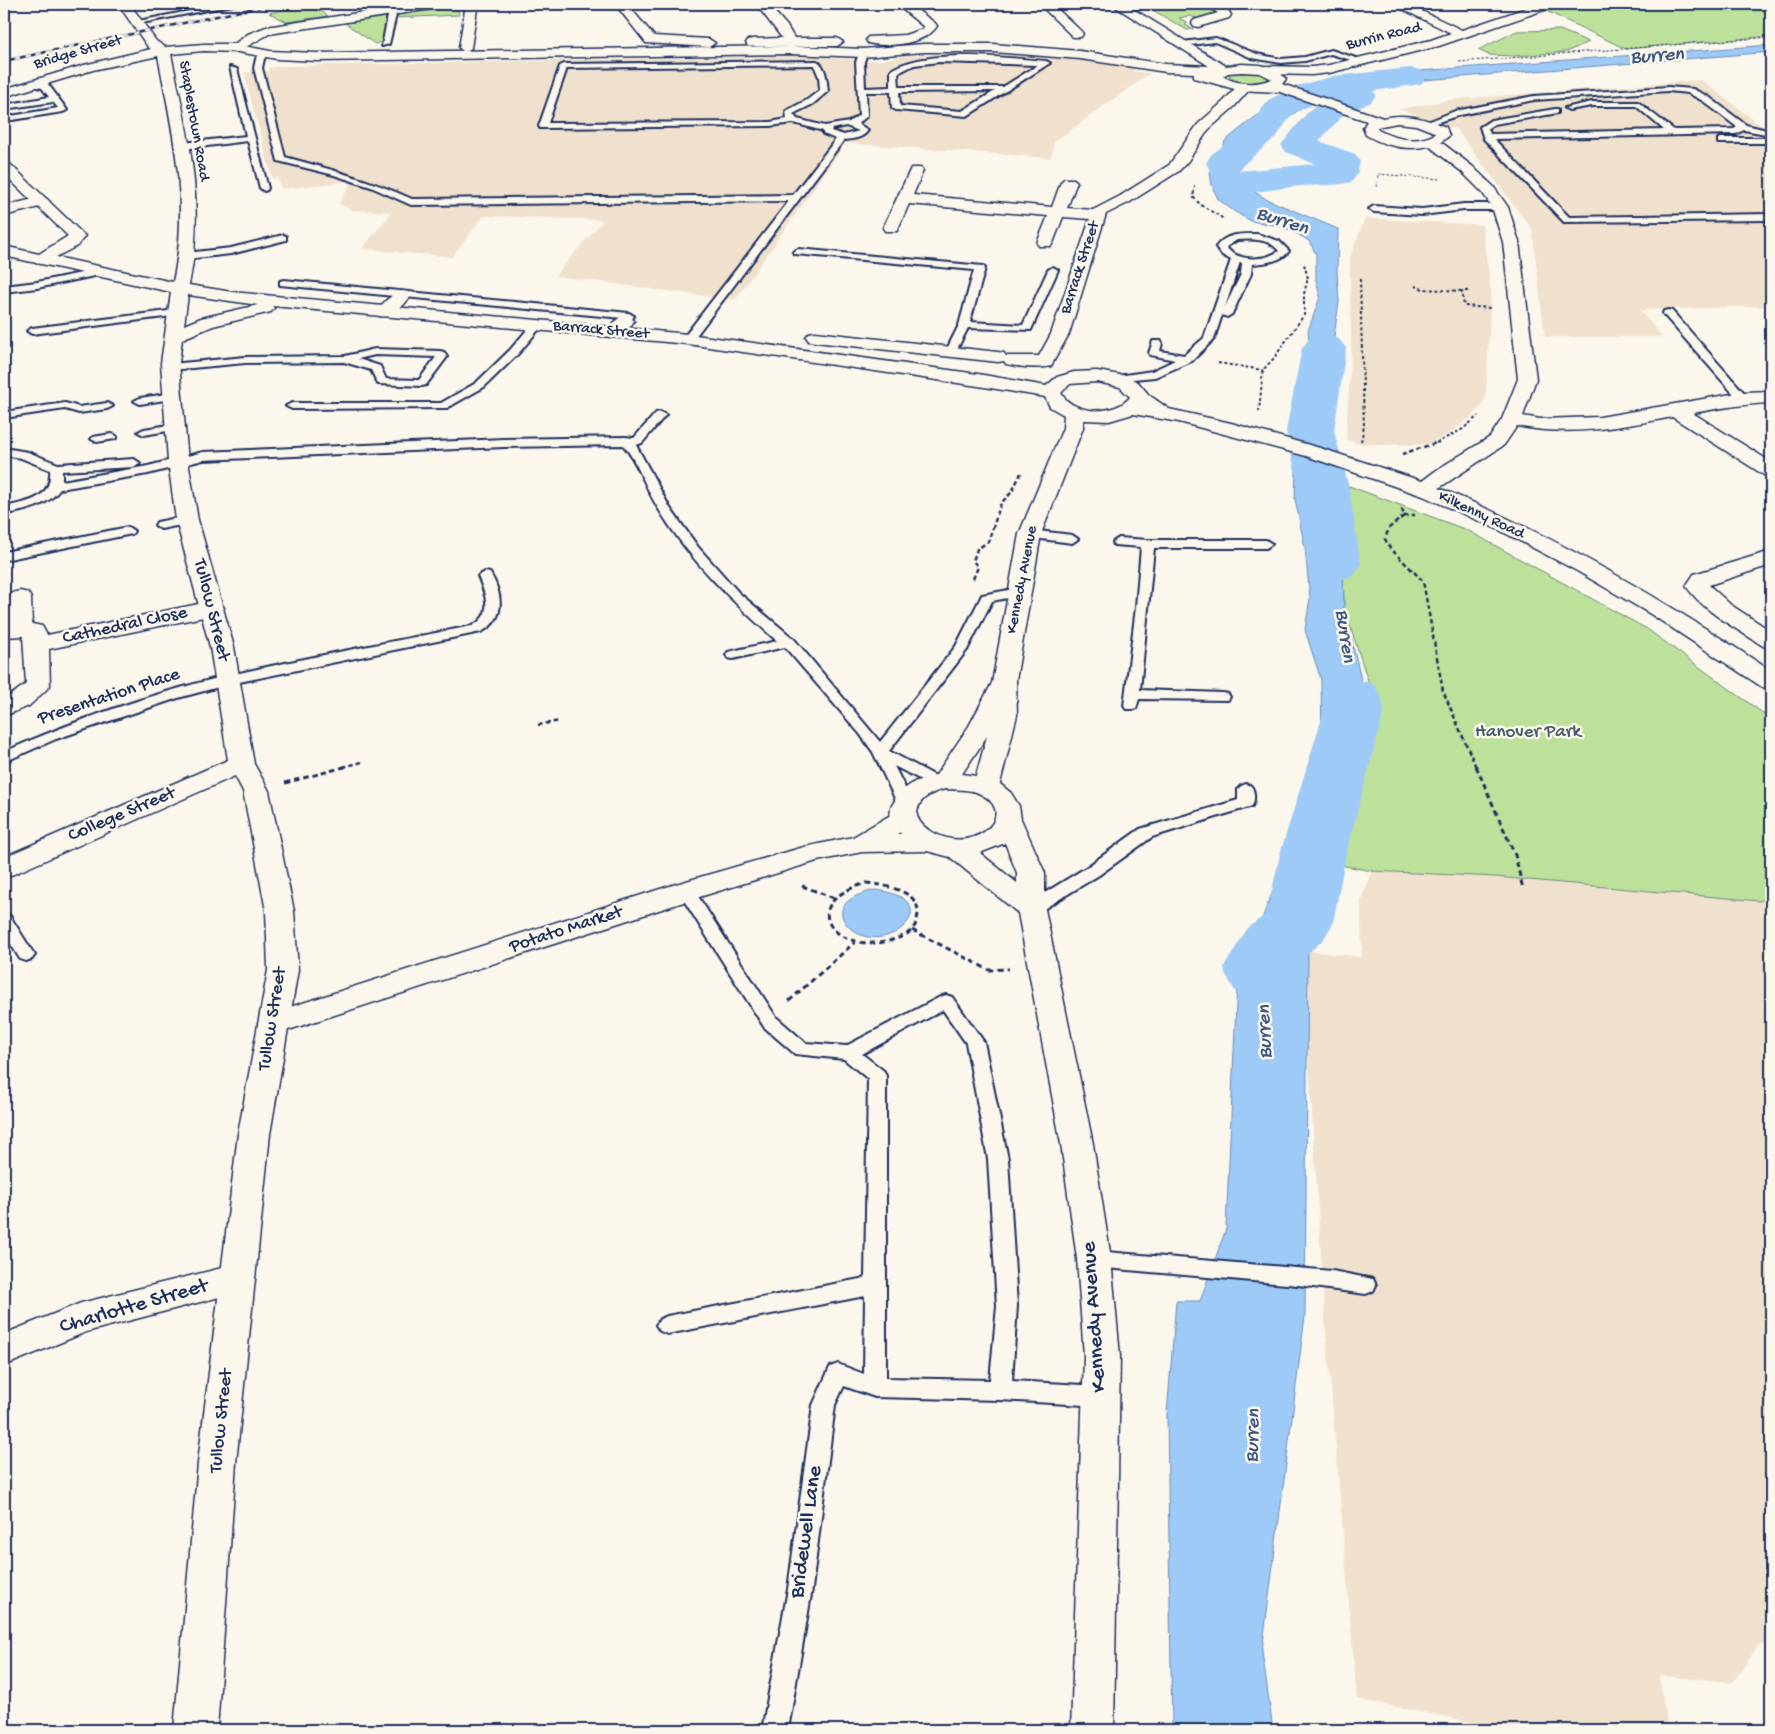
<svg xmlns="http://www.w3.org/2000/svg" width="1775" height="1734" viewBox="0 0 1775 1734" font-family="'Gochi Hand',sans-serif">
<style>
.built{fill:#f0e1ce}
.green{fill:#bde19b;stroke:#6c887c}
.water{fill:#9ecaf8;stroke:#6a8cba}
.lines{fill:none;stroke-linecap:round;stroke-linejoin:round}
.river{fill:#9ecaf8;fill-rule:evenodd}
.lane-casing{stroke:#1b2f5e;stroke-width:4}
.street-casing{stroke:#1b2f5e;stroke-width:3}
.secondary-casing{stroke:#1b2f5e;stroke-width:3}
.path-far3{stroke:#1b2f5e;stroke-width:1;stroke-dasharray:2.5 2;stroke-linecap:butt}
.path-far2{stroke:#1b2f5e;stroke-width:2;stroke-dasharray:3 2.5;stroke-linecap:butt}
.path-far1{stroke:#1b2f5e;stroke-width:2.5;stroke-dasharray:4.5 3;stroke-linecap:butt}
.path{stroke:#1b2f5e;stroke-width:3;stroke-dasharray:5.5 4;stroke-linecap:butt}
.lane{fill:#fbf7ec;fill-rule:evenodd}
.street{fill:#fbf7ec;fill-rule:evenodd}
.secondary{fill:#fbf7ec;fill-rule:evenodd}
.rail-casing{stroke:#1b2f5e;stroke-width:2.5}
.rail{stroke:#fbf7ec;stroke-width:2;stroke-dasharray:5.5;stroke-linecap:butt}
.labels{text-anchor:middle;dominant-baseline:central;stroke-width:5;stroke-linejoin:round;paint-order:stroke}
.far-street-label{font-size:16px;fill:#1b2f5e;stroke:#fbf7ec}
.street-label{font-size:19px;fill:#1b2f5e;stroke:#fbf7ec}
.park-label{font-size:19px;fill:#445c6d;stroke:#fbf7ec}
.water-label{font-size:20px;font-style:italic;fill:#3c5684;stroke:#fbf7ec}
.near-street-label{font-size:22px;fill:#1b2f5e;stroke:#fbf7ec}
</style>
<rect width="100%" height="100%" fill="#fbf7ec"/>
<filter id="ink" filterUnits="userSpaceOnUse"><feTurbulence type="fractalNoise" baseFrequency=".02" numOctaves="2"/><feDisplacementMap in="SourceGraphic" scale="10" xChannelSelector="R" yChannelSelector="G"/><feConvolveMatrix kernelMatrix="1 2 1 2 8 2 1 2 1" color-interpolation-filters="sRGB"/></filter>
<g filter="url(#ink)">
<g class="built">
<path d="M988 53 1084 58 1137 67 1132 71 1150 73 1054 142 1051 158 846 143 735 300 555 276 603 220 484 216 452 257 362 249 392 212 352 210 339 204 352 181 281 189 278 178H272L244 73 269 71 268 68 284 66 812 55 840 59 882 60 909 55Z"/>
<path d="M1701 80 1762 126 1771 128V306L1640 310 1662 337H1545L1532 229 1456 129 1399 109 1458 99Z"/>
<path d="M1365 218 1482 225 1491 291 1486 394 1483 405 1470 418 1445 436 1430 444 1381 445 1356 443 1346 439 1351 354 1350 257Z"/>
<path d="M1372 871 1496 877 1759 901 1771 897V1641L1759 1645 1733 1682 1659 1676 1668 1730H1511L1357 1699 1325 1318 1304 988 1308 951 1362 957 1361 901Z"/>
</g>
<g class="green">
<path d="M311 4 328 16 287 22 269 13Z"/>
<path d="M1142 4H1202L1215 11 1217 15 1201 19 1189 16 1179 18 1188 23 1185 25 1193 29 1187 30Z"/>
<path d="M1561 4H1771V36L1626 49 1542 9Z"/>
<path d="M440 7 458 9 459 15 394 18V14Z"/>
<path d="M386 16 382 42 375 44 345 23Z"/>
<path d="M1560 30 1589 42 1566 52 1514 56 1489 55 1478 50 1517 31Z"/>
<path d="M1239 70 1264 73 1271 79C1259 86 1241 84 1229 76V73Z"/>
<path d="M1341 483 1467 530 1647 629 1771 719V897L1759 901 1496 877 1372 871 1340 865 1380 717 1344 608Z"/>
</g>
<g class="water">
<path d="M1771 45V52L1399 82 1327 94 1312 88 1419 71Z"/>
<path d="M1280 102 1301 109 1280 122 1261 145 1236 167 1239 177 1247 187 1266 199 1338 229 1337 272 1339 302 1332 350 1328 416 1323 425 1329 438 1328 444 1294 433 1301 386 1310 351 1308 331 1320 297 1316 280V254L1309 241 1296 233 1280 226 1251 221 1235 212 1218 199 1212 186 1210 171 1220 156 1225 141 1255 117Z"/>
<path d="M1296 468 1333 478 1341 483 1344 608 1368 709 1354 790 1309 780 1322 740 1321 680 1305 630 1310 598 1305 548 1295 499Z"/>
<path d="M1274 888 1328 906 1308 951 1305 1316 1262 1651 1273 1730H1172L1167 1415 1176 1301H1200L1226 1229 1237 983Z"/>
<path d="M876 890C953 900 885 961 850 928 827 906 857 893 876 890Z"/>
</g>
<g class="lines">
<g class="river">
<path d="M1410 68 1421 70 1426 77 1421 84 1373 91 1376 95 1371 102 1343 115 1319 141 1355 154 1360 162 1357 174 1352 182C1335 186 1318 185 1301 186 1274 188 1245 197 1218 191L1213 183 1219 175 1212 174 1206 163 1211 155 1253 122 1268 100 1297 86 1334 76ZM1324 99 1306 114 1281 145 1286 152 1315 164 1239 171 1243 165 1277 136 1292 114Z"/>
<path d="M1324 335 1339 339 1346 348 1334 431 1349 488 1361 565 1353 576 1334 581 1315 576 1307 565 1299 488 1286 431 1302 348 1309 339Z"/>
<path d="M1352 678 1373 684 1381 696 1384 711 1346 854 1333 923 1323 940 1297 963 1294 967 1295 973 1285 991 1260 998 1235 991 1225 973 1224 967 1247 929 1267 913 1280 854 1324 711 1323 696 1331 684Z"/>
</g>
<g class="lane-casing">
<g id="lane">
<path d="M225 4H238L137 24 133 22Z"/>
<path d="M393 9 397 11 389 44 382 46 389 11Z"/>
<path d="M1216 38 1257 54 1281 59 1305 57 1331 50 1365 61 1361 63 1331 54 1305 61 1281 63 1252 58 1215 42 1182 46 1178 44 1182 42Z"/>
<path d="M860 51 867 53 864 62 865 88 891 87V70C927 48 1004 58 1046 61L1050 63 967 116 896 110 892 108 891 92H866L867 116 858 124 868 130C864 138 853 139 844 140L692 341 688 342 683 339 684 337 789 201 411 205 371 187 334 175 278 161 254 68 256 59 261 52H267L268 54 264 59 262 68 285 157C330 169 370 180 412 199L793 195 836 139 823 134V131L794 123 770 126 540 128 539 126 560 66 564 64 817 61C826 66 827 81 828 91L813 104 793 114 797 119 825 126 849 122 859 115 856 62ZM939 62 1038 65 1003 87H899L898 73 914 65ZM814 65 819 77 820 90 807 100 786 111 787 119 770 122 548 123 567 68ZM995 91 962 111 900 106 899 92ZM846 126 859 131 844 135 831 131 832 129Z"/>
<path d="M230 67 237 69 268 188 267 190 264 191 260 188 248 141 183 149 179 146 183 143 246 136Z"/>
<path d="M32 82 48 84 67 110 63 112 6 121 4 117V110L11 116 58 108 53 102 4 109V105L49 97 42 88 32 86Z"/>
<path d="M1668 87 1693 89 1709 97 1746 125 1771 131V135L1744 130 1736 134 1494 139 1569 217 1771 214V220L1564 222 1484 139 1480 127 1491 120 1555 109H1558V113L1494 124 1488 128 1490 134 1664 130 1636 106H1592L1569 110 1565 108 1592 102H1638L1674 130 1734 129 1737 127 1703 101 1688 93 1668 91 1534 100 1460 115 1429 125 1425 123 1455 111 1534 96Z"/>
<path d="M1721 138H1771V143H1718V139Z"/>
<path d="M1464 204H1500L1505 207 1500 210H1464L1422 215 1374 212 1369 209 1374 206 1422 209Z"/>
<path d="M1257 234 1279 241 1289 251C1281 262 1264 263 1252 264L1251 274 1232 314 1227 317 1222 315 1214 339 1192 361 1155 377 1111 381 1109 379 1111 377 1152 371 1175 360 1150 355 1149 353 1153 341H1161L1162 343 1160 351 1184 355 1204 338 1231 260 1222 255 1216 247C1226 233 1241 234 1257 234ZM1237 240C1252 239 1269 238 1279 251 1265 261 1237 262 1226 247ZM1240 262 1242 263 1241 274 1225 307Z"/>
<path d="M283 235 286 236V240L231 254 186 259 181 256 186 253 231 248Z"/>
<path d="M798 249 983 266 985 268 970 322 1023 325 1048 270 1053 267 1058 270 1031 330 968 328 956 351 951 354 946 351 959 325 974 270 795 254 793 252Z"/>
<path d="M101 269 106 272 104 274 37 288 4 292V286L37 282Z"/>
<path d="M284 280 629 313 634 316 629 323 625 324 620 321 622 318 280 285V281Z"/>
<path d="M176 310 181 313 180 315 32 334 27 331 32 328Z"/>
<path d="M1668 310 1672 311 1747 396 1749 398 1747 400H1739L1664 315 1663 313 1664 311Z"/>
<path d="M536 323 540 324 541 326 540 328 518 354 484 387 447 408 292 409 286 406 292 403H441L476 383 510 350 532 324Z"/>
<path d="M375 349 440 351 444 352 447 357 426 385 422 386 378 384 371 370 344 362 245 363 171 370 166 367 171 364 245 357 345 356ZM375 355 436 357 419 380 386 379 380 366 358 359Z"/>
<path d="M173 393 177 394 179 396 177 398 140 404 134 401 140 398Z"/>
<path d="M65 403 79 407 107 403 113 406 107 409 79 413 65 409 4 418V412Z"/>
<path d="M660 412 666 415 664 417 642 443 636 445 670 508 698 547 739 593 794 639 880 742 956 646 982 595 1019 588 1024 589 1026 592 1024 595 992 601 967 650 889 751 943 780 946 783 943 786H933L894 766 913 804 911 807H899L873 752 860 734 785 647 733 659 728 658 726 655 728 652 777 641C731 600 690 561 658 508 646 489 637 460 623 445L504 447 203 460 148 474 60 489C47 507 25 510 4 515V507C27 502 52 500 50 470L21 458 4 455V448L28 452 58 464 134 459 140 463 134 467 62 471V481L148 466 203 452 504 439 625 437 634 438 656 413Z"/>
<path d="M175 424 181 427 179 429 144 435 138 432 144 429Z"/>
<path d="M111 434 115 435 117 437 115 439 97 442 91 439 93 437Z"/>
<path d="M187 516 193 520 191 523 161 529 155 525 157 522Z"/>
<path d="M128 527 134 531 132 534 4 560V552Z"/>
<path d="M1030 530 1072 535 1078 539 1072 543 1026 537 1024 534Z"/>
<path d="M1119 538 1148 540H1266L1272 544 1266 548H1154L1140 690 1223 693 1228 694 1230 697 1228 700 1139 699 1136 709H1126L1124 706 1136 607 1141 547 1114 545 1113 542Z"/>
<path d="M485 572 490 573C503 594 506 620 481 632L230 684 178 698 56 739 4 762V752C75 720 151 694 226 676 308 657 390 642 472 626 494 615 486 595 478 576Z"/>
<path d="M1246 784 1251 786C1255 791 1255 801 1252 806L1152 837 1099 875 1037 913 1031 915 1025 913 1023 909 1025 905 1087 867 1140 829 1238 800V789L1241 786Z"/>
<path d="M686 885 692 887 776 1017 806 1043 846 1046 940 997 946 995 952 997 984 1042 1008 1159 1017 1306 1012 1381 1101 1386 1109 1389 1112 1396 1109 1403 1101 1406 1000 1400 875 1397 844 1386 835 1405 812 1589 788 1730H762L788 1589 813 1405 830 1367 838 1364 864 1374 865 1296 667 1334 660 1331 656 1325 660 1319 667 1316 865 1278 868 1079 844 1059 795 1054 764 1027 678 891 680 887ZM943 1010 966 1043 988 1159 997 1306 990 1380 886 1378V1076L884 1071 862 1054Z"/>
<path d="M4 914 10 916 32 951 35 955 32 959 26 961 20 959 4 933Z"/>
<path d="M1094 1251 1332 1271 1373 1279 1376 1285 1373 1291 1366 1294 1298 1285 1094 1267 1087 1265 1084 1259 1087 1253Z"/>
</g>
</g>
<g class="street-casing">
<g id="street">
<path d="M417 4H444L438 8 269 34 239 51H231L229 48 248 34 266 27Z"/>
<path d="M459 4H472L477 9 471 48 465 52 459 48 465 10Z"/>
<path d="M615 4H627L654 36 709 39 715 43 709 47 646 43Z"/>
<path d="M756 4H768L787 26 794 38H837L843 42 837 46H748L746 43 748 40 752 39 782 38Z"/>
<path d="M896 4H909L935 23 937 26C926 44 887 48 868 43L866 40 868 37 905 35 923 29 924 27Z"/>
<path d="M1039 4H1052L1081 31 1083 34 1081 37H1073Z"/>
<path d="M1203 4C1214 3 1226 4 1231 15L1229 18 1198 27 1194 26 1192 23 1194 20 1218 13Z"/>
<path d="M1392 4H1407L1462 30 1538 4H1555L1553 7 1439 46 1329 73 1312 75 1264 74 1257 70 1264 66 1312 67 1329 65 1431 40 1451 33Z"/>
<path d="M1244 83 1249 84 1251 87 1249 90 1234 107 1208 130 1188 161 1179 171 1130 202 1106 214 1069 334 1051 366C1038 369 1019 367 1006 364L1004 361 998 362 815 342 809 341 806 337 809 333 815 332 998 352 1004 353 1006 356H1039L1051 334 1090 219 1063 217 1053 243 1051 246H1039L1037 243 1048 216 909 204 897 231H885L883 228 911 168H921L923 171 913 195 1052 207 1061 182 1064 179H1074L1077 182 1067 208 1093 210 1120 196 1169 165 1198 124 1224 101 1239 84Z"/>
<path d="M42 197 47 199 50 202 47 205 4 216V206Z"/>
<path d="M402 291 408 292 411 296C403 306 392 319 379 316L376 312C382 304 392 293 402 291Z"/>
<path d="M625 316 631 317 634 321C627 331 622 339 610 336L607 332C612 325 616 318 625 316Z"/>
<path d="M1676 405 1683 407 1771 462V477L1764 475 1669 415 1666 411 1669 407Z"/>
<path d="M1771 551V565L1709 585 1731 605 1771 631V648L1763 646C1736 628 1705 613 1686 586L1694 574Z"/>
<path d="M20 591 28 593 31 598 32 624 42 626 47 635 213 601 221 603 224 608 221 613 213 615 49 649 50 686 29 706 4 716V700L26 684 23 636 4 637V623L9 622V598L12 593Z"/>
<path d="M903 811 912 813 916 819 912 825 897 834 927 833 937 836 941 842 937 848 927 851 862 852 817 861 696 898 273 1035 262 1032 258 1024 262 1016 676 884 804 847 853 837 894 813Z"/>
<path d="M238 1264 250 1269 255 1279 250 1289 86 1332 4 1366V1334L81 1303Z"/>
</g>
</g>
<g class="secondary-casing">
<path id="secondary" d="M118 4H130L156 41 165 47 204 44H234L270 51 317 53 791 46 863 49 923 44H993L1080 51 1166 64 1209 66 1111 4H1125L1226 66 1242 64 1260 65 1279 72 1286 79 1282 84 1383 118C1406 113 1424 118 1446 127L1449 136 1441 142 1472 166 1493 186 1508 207 1519 242 1536 379 1523 416 1540 419 1600 417 1743 392 1771 391V403C1687 406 1602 444 1517 426L1504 445 1439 488C1556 536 1666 601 1771 671V689L1762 687 1652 615 1577 571 1499 530 1423 496 1306 456 1179 422 1133 414 1109 421 1083 420V428L1041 534 1016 680 1017 715 1000 784 1011 793 1019 806 1021 819 1045 873V909L1093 1144 1111 1259 1120 1356 1114 1730H1071L1084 1356 1077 1259 1061 1144 1018 913 950 857 923 850 904 838 894 824 890 816 891 807 900 792 914 782 936 775 969 726 992 683 1019 534 1063 428 1064 415 1050 407 1045 397 978 386 688 344 272 306 274 308 271 312 213 326 182 339 179 363 188 461 198 520 234 647 254 764 269 791 294 911 298 970 270 1134 236 1463 217 1730H174L198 1463 238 1134 268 970 266 911 243 791 235 776 14 874 4 877V857L228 760 210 647 176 520 168 461 161 363 171 292 4 256V246L39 254 68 236 4 174V162L9 163 85 236 77 246 56 257 173 282C190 203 173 134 158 56L93 70 4 97V89L84 65 151 49 148 47ZM204 51 238 52 277 59 317 61 791 54 863 57 923 52H993L1080 59 1166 72 1194 73V78L1238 90 1280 92 1367 121 1363 128 1366 135C1385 146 1407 151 1429 146L1462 172 1482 192 1492 207 1503 242 1518 379 1502 419 1490 437 1438 469 1422 481 1320 448 1231 423 1169 409 1149 395 1138 382 1126 376 1097 371 1074 372 1057 377 1046 386 978 374 688 334 232 292 189 285C206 203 188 134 171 54ZM1242 72 1260 73 1272 79C1258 85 1236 85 1223 76L1228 73ZM1397 123 1416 125 1434 132 1435 134C1417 144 1395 139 1378 130L1377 127ZM188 295 258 305 201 318 184 325ZM1097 382 1120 387 1130 397C1115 416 1073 415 1061 393L1070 384ZM987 736 976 776 962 774ZM945 789C955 790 966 789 976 792 1022 810 978 855 936 834 927 830 920 824 917 816 917 799 930 793 945 789ZM1005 843 1017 873V883L980 853Z"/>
</g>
<g class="path-far3">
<path d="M1459 62 1771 37"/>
<path d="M1377 187 1378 174 1439 179"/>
<path d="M1194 193 1195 184"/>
</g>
<g class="path-far2">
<path d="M1194 192 1193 197 1201 205 1224 219"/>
<path d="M1360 279 1364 426 1361 442"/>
<path d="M1415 286 1423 289 1462 291"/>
<path d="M1468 291H1462L1464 306 1490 308"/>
<path d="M1218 363 1263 370"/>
<path d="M1259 412 1263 370 1274 358 1304 315V294L1308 278 1304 264"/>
<path d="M1436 443 1463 429 1478 416"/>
</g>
<g class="path-far1">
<path d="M1402 454 1439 442"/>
<path d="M1402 509 1404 516 1389 528 1385 539 1389 547 1423 581 1443 691 1476 767"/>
<path d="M1404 516 1415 515"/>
<path d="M973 579 978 567 973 561 977 549 988 542 1001 503 1012 492 1021 473"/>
<path d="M538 725 560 721"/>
<path d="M343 767 362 762"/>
</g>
<g class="path">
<path d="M1476 766 1515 855 1523 889"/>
<path d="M285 783 348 766"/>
<path d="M866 883C885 885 925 891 917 919 916 927 910 933 903 936 844 963 787 906 866 883Z"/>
<path d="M802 886 834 898"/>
<path d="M912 930 989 970 1009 969"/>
<path d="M789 1001 855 942"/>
</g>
<use href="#lane" class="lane"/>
<use href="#street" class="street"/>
<use href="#secondary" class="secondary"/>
<g class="rail-casing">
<path id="rail" d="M4 61 274 4"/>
</g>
<use href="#rail" class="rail"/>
</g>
</g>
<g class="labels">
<g class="far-street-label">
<text transform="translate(1384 37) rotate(-14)">Burrin Road</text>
<text transform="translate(78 53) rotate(-16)">Bridge Street</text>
<text transform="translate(193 121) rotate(80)">Staplestown Road</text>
<text transform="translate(1081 268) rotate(-72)">Barrack Street</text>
<text transform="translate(601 331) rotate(5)">Barrack Street</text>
<text transform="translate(1481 516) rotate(25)">Kilkenny Road</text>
<text transform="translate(1023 580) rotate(-79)">Kennedy Avenue</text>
</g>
<g class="street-label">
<text transform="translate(211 610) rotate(76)">Tullow Street</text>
<text transform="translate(125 626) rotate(-12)">Cathedral Close</text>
<text transform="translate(109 697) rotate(-18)">Presentation Place</text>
<text transform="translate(122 815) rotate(-23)">College Street</text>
<text transform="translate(566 930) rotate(-18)">Potato Market</text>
<text transform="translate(273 1019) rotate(-81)">Tullow Street</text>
<text transform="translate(222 1421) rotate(-84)">Tullow Street</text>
</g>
<g class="park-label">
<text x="1528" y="732">Hanover Park</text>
</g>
<g class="water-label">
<text transform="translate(1657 57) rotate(-4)">Burren</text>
<text transform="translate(1282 222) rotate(18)">Burren</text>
<text transform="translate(1344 636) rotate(82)">Burren</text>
<text transform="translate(1266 1032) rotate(-92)">Burren</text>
<text transform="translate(1254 1436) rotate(-88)">Burren</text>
</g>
<g class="near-street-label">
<text transform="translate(134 1307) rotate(-16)">Charlotte Street</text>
<text transform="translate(1095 1317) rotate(-94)">Kennedy Avenue</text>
<text transform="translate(807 1532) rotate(-82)">Bridewell Lane</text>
</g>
</g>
<rect width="1775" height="1734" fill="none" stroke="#fbf7ec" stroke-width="20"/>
<rect x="10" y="10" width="1755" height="1714" fill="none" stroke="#1b2f5e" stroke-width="2" filter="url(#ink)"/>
</svg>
